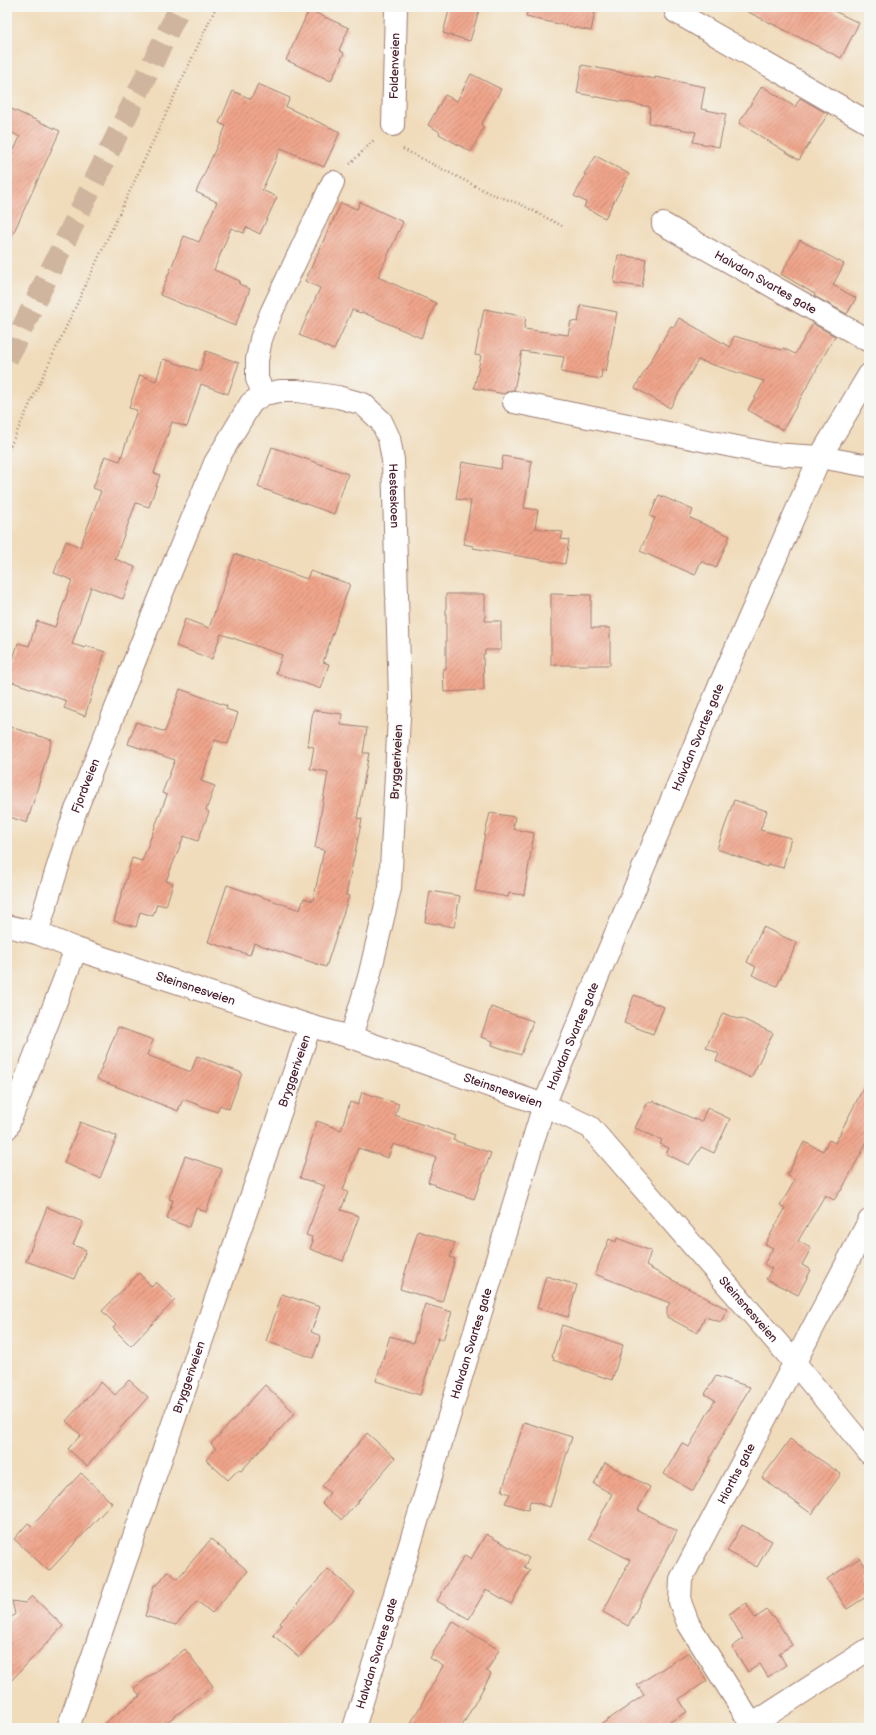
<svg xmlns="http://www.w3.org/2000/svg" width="876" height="1735" viewBox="0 0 876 1735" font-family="'Balsamiq Sans',sans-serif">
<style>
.building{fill:url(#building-hatch)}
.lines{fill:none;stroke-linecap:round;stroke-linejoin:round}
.highway-tunnel{stroke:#cfb59d;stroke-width:22;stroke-dasharray:22 11;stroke-linecap:butt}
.minor-casing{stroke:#9d7d72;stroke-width:24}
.major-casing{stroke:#9d7d72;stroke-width:24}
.path{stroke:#9d7d72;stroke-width:2.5;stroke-dasharray:1 3;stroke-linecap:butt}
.minor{stroke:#fff;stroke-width:22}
.major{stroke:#fff;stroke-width:22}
.labels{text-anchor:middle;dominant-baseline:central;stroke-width:3;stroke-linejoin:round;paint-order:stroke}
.street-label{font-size:12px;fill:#4a1f2b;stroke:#f6f6f2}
</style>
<defs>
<pattern id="building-hatch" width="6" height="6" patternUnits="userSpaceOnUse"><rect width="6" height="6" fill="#efa58b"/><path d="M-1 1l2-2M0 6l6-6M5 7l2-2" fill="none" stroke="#c48672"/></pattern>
</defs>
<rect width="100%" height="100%" fill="#f6f6f2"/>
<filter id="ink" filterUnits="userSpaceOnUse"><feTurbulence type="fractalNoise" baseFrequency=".025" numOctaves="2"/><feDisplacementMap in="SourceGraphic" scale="8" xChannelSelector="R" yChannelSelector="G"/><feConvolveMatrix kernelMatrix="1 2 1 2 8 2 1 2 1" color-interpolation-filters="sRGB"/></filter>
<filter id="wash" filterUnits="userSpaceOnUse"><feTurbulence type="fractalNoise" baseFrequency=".012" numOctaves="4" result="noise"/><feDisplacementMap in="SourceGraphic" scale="16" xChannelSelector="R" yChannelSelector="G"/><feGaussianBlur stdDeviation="0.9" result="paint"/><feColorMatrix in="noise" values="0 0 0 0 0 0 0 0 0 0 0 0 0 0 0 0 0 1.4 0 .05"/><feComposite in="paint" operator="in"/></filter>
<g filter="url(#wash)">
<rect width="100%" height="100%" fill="#f0dbba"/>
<g id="blocks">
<g class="building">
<path d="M450 7H480L470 41 443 33Z"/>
<path d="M528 7H596L591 31 526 17Z"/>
<path d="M738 7H826L859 23 841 58Z"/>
<path d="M309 10 349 28 339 50 344 53 331 81 286 60Z"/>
<path d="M582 65 655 79V77L705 87 701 109 726 114 719 147 693 142 696 132 649 123 650 107 577 93Z"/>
<path d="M471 74 501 89 481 125 484 127 471 152 439 134 440 132 428 125 445 95 457 101Z"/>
<path d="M258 84 290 98 286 107 340 132 324 167 281 148 262 190 277 197 260 234 246 227 244 233 231 228 214 270 240 281 239 284 250 289 235 326 160 295 184 236 199 242 217 202 196 192 226 126 219 123 233 91 251 99Z"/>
<path d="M762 86 795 107 800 98 828 114 799 160 739 123Z"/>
<path d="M7 107 60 131 7 247V165L20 137 7 130Z"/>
<path d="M596 156 629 174 605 218 584 207 586 202 574 196 586 175 584 174Z"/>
<path d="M360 202 403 222 378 277 436 303 421 338 362 312 361 313 352 310 334 350 299 335 320 288 305 281 341 203 357 209Z"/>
<path d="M800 240 844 264 833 285 856 298 847 314 814 296 815 294 781 274Z"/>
<path d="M618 255 646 259 642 287 614 283Z"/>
<path d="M581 305 617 312 606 372 602 369 601 379 561 372 564 357 522 351 514 390H510L504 394 474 388 481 356 475 355 484 309 526 317 524 329 568 335 571 321 578 322Z"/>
<path d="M679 318 730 347 734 336 782 350 783 348 795 354 813 324 835 336 783 430 748 410 764 381 698 360 670 408 635 388 671 326 674 327Z"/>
<path d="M206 351 239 363 228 394 201 384 187 427 172 422 154 473 160 475 149 507 136 503 115 559 135 567 123 599 91 587 72 644 85 648 86 646 105 652 85 716 64 708 67 701 7 680 18 643 29 646 37 621 55 627 72 580 54 573 66 541 80 547 101 491 93 488 105 456 120 461 137 410 129 408 140 375 156 381 163 359 200 371Z"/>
<path d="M272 447 348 474 334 514 258 487Z"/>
<path d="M503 456 532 461 524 508 538 510 535 528 563 532 561 539 569 540 565 564 473 548V546L464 544 471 501 456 499 462 462 501 469Z"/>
<path d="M659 495 693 510 690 518 730 536 716 568 701 561 695 575 640 551 655 518 650 516Z"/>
<path d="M235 554 307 579 310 571 350 584 323 662 329 664 321 689 276 673 282 655 221 634 212 659 176 646 185 619 209 628Z"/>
<path d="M446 594H485V621H501V650H485V654H483L484 690 444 692 443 669H446Z"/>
<path d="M551 594 591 595V628H610V665H551Z"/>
<path d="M180 689 227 706 226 709 238 713 228 744 215 740 201 781 215 786 206 810 209 812 198 841 184 836 166 881 173 883 166 906 157 904 153 916 140 912 136 927 114 921 132 858 142 861 167 795 162 793 175 760 128 744 136 722 165 732Z"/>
<path d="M313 710 342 714 341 725 367 728 363 753H369L357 818 362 819 346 895 349 896 326 967 254 943 250 955 208 942 227 885 300 910 304 898 313 901 324 850 315 848 328 772 310 769 314 747 308 746Z"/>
<path d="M7 726 52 740 27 823 7 816Z"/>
<path d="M734 800 767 811 760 830 791 838 783 868 768 864 767 867 717 849Z"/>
<path d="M490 813 515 817 513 829 534 833 524 895 509 893 508 897 475 891 485 833Z"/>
<path d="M430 891 460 896 454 927 425 922Z"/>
<path d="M763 927 797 943 777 986 752 975 756 967 747 962Z"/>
<path d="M634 995 664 1007 653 1034 624 1023Z"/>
<path d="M491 1007 533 1021 521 1055 492 1045 493 1041 481 1037Z"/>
<path d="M723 1013 737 1019 740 1018 773 1033 751 1078 716 1061 719 1054 706 1047Z"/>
<path d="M118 1027 153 1040 147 1055 191 1072 197 1056 242 1073 229 1109 220 1105 217 1112 183 1099 178 1111 97 1079Z"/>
<path d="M869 1077V1138L841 1191H840L834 1200 825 1195 798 1241 811 1248 802 1265 811 1270 798 1295 766 1279 772 1269 764 1264 773 1248 765 1244 785 1209 780 1206 795 1180 787 1175 804 1142 823 1151 829 1140 835 1143Z"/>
<path d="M362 1092 399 1104 395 1115 455 1136 453 1140 491 1153 474 1199 435 1186 436 1185 428 1182 436 1157 393 1144 388 1158 358 1148 343 1190 348 1192 341 1210 359 1216 343 1261 310 1249 313 1241H311L312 1237 306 1235 325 1186 300 1178 317 1121 341 1130 350 1102 358 1105Z"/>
<path d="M653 1101 701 1122 707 1108 730 1119 714 1153 701 1147 689 1165 666 1154 669 1148 660 1144 662 1140 635 1128 648 1102 652 1103Z"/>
<path d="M80 1122 117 1136 100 1178 64 1163Z"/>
<path d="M185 1156 222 1169 206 1212 196 1208 189 1227 167 1219 173 1200 169 1199Z"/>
<path d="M47 1207 83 1222 73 1245 86 1250 74 1279 26 1261Z"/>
<path d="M418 1231 455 1243 450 1257 455 1259 442 1302 400 1289Z"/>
<path d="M617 1238 651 1251 646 1266 727 1309 721 1322 705 1317 697 1333 667 1317V1308L670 1303 595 1274 609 1239 616 1242Z"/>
<path d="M139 1273 152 1287 156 1282 175 1300 131 1346 113 1328 116 1325 102 1311Z"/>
<path d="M546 1276 577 1285 568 1317 537 1308Z"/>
<path d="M282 1294 320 1307 311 1332 321 1336 313 1358 266 1341Z"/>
<path d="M425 1304 452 1312 443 1340 438 1338 420 1395 376 1381 390 1336 413 1343Z"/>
<path d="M562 1325 623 1345 612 1380 553 1360 554 1357 552 1356Z"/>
<path d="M716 1376 750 1387 710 1458 711 1459 693 1491 664 1474 682 1443 689 1447 715 1400 705 1394Z"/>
<path d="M129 1380 148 1397 87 1466 68 1449 81 1435 66 1421 101 1382 115 1395Z"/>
<path d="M265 1385 295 1413 241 1471 238 1470 228 1480 206 1460 216 1449 211 1444Z"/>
<path d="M524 1422 572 1437 550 1507 530 1501 528 1510 505 1503 510 1494 502 1491Z"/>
<path d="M367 1433 395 1458 342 1520 322 1503 330 1493 322 1486Z"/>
<path d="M790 1439 841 1474 812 1514 762 1478Z"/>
<path d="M605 1463 650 1487 638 1510 677 1531 628 1626 603 1612 630 1560 589 1538 612 1494 594 1484Z"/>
<path d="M81 1473 112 1503 49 1571 14 1539 28 1523 32 1526Z"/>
<path d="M742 1525 772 1541 757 1567 727 1551Z"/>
<path d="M486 1534 529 1558 524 1567 530 1570 511 1604 486 1589 469 1619 437 1601 465 1555 471 1559Z"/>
<path d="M211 1539 248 1571 212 1613 197 1601 176 1625 145 1616 154 1585H157L168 1571 177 1579Z"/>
<path d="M860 1558 869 1572V1595L847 1609 827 1579Z"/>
<path d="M328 1569 355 1592 299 1657 273 1635 282 1625 280 1623Z"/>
<path d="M32 1596 63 1626 7 1685V1622L15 1614 12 1601 25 1603Z"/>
<path d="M746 1603 755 1618 767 1610 772 1617 774 1616 792 1645 779 1653 786 1665 768 1677 760 1664 748 1672 732 1647 743 1639 729 1614Z"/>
<path d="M452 1621 499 1650 487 1671 491 1674 461 1728H408L443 1666 430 1658Z"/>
<path d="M185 1649 213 1686 205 1693 159 1728H98L140 1696 134 1688Z"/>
<path d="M689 1652 707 1681 679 1699 687 1712 659 1728H596L644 1695 637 1685Z"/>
</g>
</g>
</g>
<g filter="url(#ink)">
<use href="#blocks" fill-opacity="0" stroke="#9d7d72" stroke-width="1"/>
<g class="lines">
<path class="highway-tunnel" d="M7 359 180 7"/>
<g class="minor-casing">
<g id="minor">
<path d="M676 12 869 123"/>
<path id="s1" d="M393 125 396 7"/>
<path id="s2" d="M663 224 869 341"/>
<path d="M264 394 257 379V360L261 339 271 313 333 182"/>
<path d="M514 402 771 454 820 457 869 466"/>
<path id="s3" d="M7 926 37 933 76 949 310 1026 351 1037 544 1105 590 1127 795 1363 869 1453"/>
<path id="s4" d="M37 933 74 815 142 642 215 463 251 403 264 394 280 391H297L338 397 363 404 381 421 389 438 393 460 400 698 390 888 369 977 351 1037"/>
<path d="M7 1128 76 949"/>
<path id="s5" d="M752 1725 688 1623 680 1602 681 1579 869 1221"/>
<path id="s6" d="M68 1728 310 1026"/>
<path id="s7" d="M354 1728 544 1105 719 687 820 457 869 375"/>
</g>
</g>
<g class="major-casing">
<path id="major" d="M747 1728 869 1649"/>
</g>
<g class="path">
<path d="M403 149 489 193 520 204 564 227"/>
<path d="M350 164 374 140"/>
<path d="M7 453 216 7"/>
</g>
<use href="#minor" class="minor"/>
<use href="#major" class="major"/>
</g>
</g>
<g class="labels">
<g class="street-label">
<text stroke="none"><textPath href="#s1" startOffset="59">Foldenveien</textPath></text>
<text stroke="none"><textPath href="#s2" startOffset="118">Halvdan Svartes gate</textPath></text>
<text stroke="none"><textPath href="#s4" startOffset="791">Hesteskoen</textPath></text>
<text stroke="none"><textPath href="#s7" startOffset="1050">Halvdan Svartes gate</textPath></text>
<text transform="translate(397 762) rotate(-87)">Bryggeriveien</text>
<text stroke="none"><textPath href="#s4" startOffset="155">Fjordveien</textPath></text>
<text stroke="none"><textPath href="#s3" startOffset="199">Steinsnesveien</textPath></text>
<text stroke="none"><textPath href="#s7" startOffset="726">Halvdan Svartes gate</textPath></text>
<text stroke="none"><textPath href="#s6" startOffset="695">Bryggeriveien</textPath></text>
<text stroke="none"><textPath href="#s3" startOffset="523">Steinsnesveien</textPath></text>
<text stroke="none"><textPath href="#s3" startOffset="859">Steinsnesveien</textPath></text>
<text stroke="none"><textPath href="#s7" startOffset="402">Halvdan Svartes gate</textPath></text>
<text stroke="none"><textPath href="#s6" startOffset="371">Bryggeriveien</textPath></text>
<text stroke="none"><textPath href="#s5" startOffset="285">Hiorths gate</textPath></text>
<text stroke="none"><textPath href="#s7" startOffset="78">Halvdan Svartes gate</textPath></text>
</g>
</g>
<rect width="876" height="1735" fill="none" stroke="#f6f6f2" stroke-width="24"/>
</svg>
